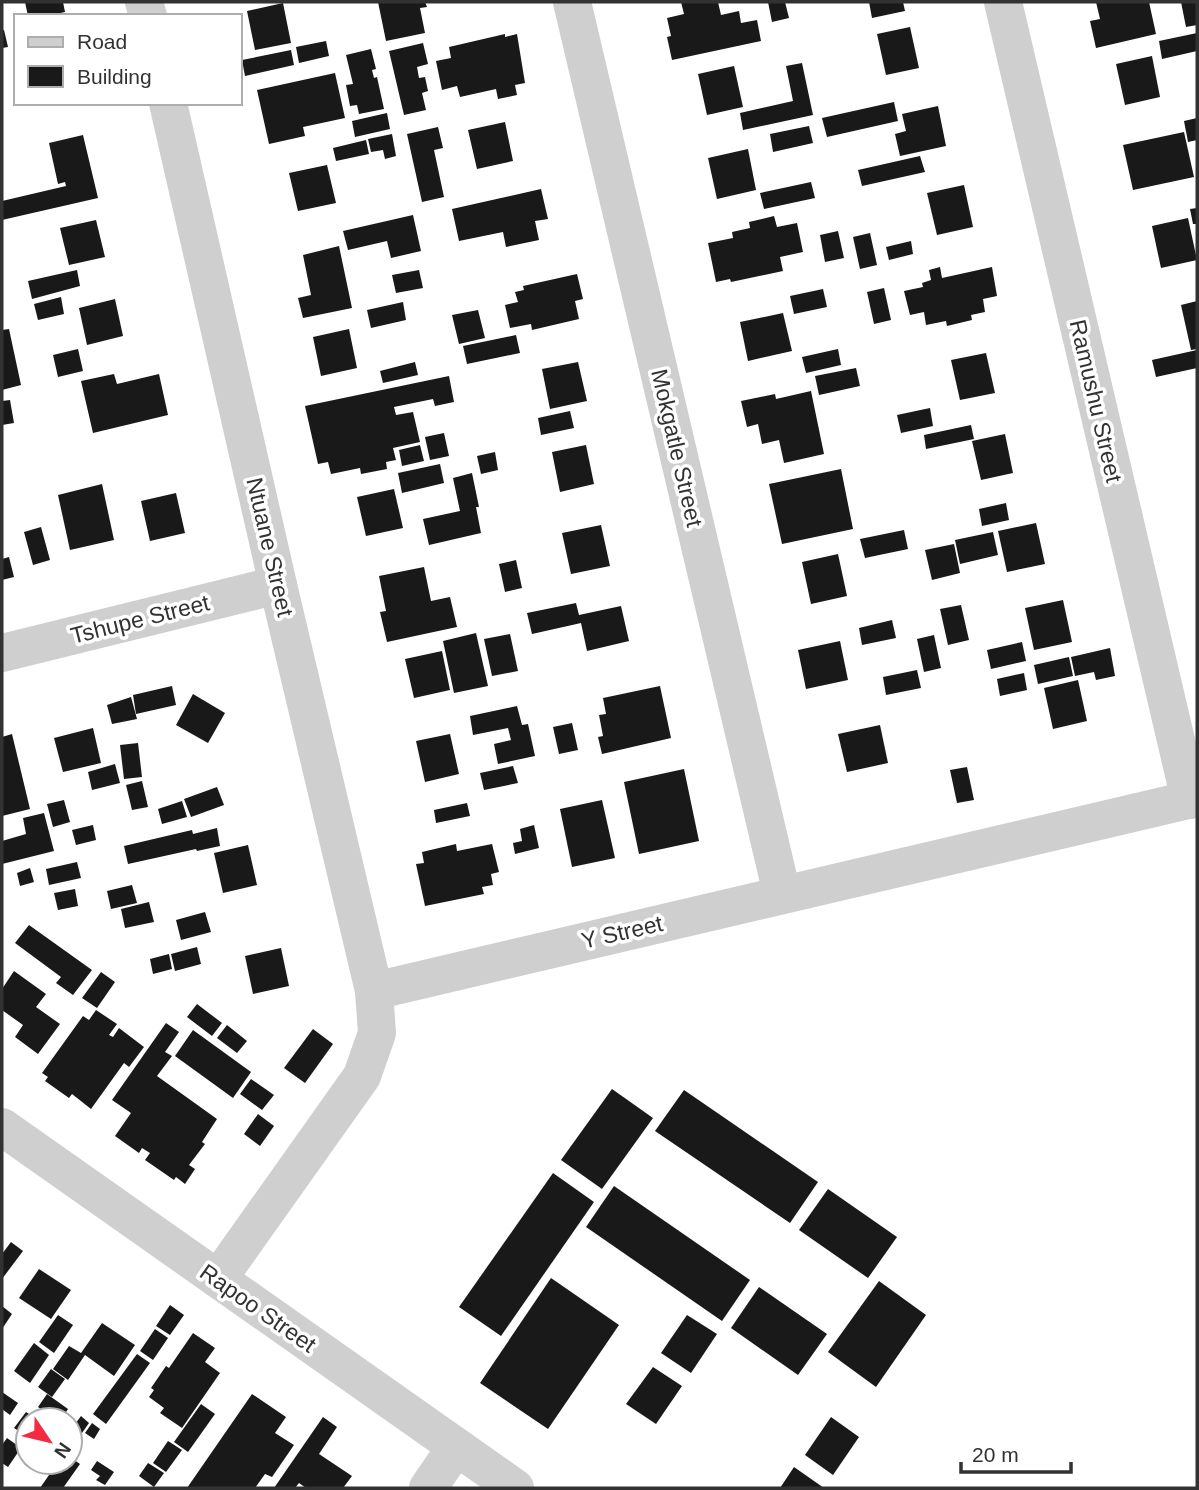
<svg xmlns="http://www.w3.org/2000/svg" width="1199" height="1490" viewBox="0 0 1199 1490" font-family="Helvetica,sans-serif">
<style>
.building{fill:#191919}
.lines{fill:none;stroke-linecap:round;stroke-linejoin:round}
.minor{stroke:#cfcfcf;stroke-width:38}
.labels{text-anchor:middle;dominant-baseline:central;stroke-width:7;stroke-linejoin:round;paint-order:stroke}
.street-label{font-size:23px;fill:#323232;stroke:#fff}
</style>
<rect width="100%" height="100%" fill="#fff"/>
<g class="building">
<path d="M25 2H63L65 12 47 16H28Z"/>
<path d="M378 2H425L427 7 420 8 425 33 386 41Z"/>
<path d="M681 2H718L721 15 739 11 741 23 757 20 761 41 672 60 667 37 671 36 667 18 684 14Z"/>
<path d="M768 2H785L789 18 772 22Z"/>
<path d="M869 2H903L905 11 872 18Z"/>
<path d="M1096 2H1149L1156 34 1096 48 1090 21 1100 19Z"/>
<path d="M1181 2H1197V25L1186 27Z"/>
<path d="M283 3 291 43 255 50 247 11Z"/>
<path d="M910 27 919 68 886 75 877 34Z"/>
<path d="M2 30H4L8 47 2 48Z"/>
<path d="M1197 33V51L1162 59 1159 41Z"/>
<path d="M505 34V37L517 34 525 83 515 85 517 95 498 99 496 89 460 97 457 86 442 90 436 61 451 58 449 47Z"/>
<path d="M326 41 329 56 299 63 296 47Z"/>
<path d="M423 43 428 64 417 67 419 78 425 77 428 91 422 93 426 110 404 115 389 51Z"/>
<path d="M371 49 376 69 372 70 374 78 377 77 384 109 359 114 357 105 350 106 346 85 353 84 346 55Z"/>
<path d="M291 50 294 65 245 76 242 60Z"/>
<path d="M1152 56 1160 97 1125 105 1116 64Z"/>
<path d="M802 63 813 115 743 130 740 113 793 101 786 66Z"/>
<path d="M734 66 743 107 707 115 698 74Z"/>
<path d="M335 73 345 118 303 127 305 136 269 144 257 90Z"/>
<path d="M894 102 898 121 827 137 822 118Z"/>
<path d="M938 106 946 146 900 156 895 134 906 131 902 114Z"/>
<path d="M387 113 390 129 355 137 352 121Z"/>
<path d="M1197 118V140L1188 142 1184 121Z"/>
<path d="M505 122 513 161 477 169 468 130Z"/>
<path d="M809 126 813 143 773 152 770 134Z"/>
<path d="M438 127 443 148 434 150 444 197 422 202 407 134Z"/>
<path d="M1184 132 1194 177 1133 190 1123 145Z"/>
<path d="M392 134 396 156 385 159 383 150 371 152 368 139Z"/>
<path d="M83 135 98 198 2 220V201L66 186 65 182 58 184 49 143Z"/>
<path d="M366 140 369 154 336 161 333 148Z"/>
<path d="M748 149 756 190 717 199 708 158Z"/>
<path d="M920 156 925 172 862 186 858 170Z"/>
<path d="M327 165 336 203 298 211 289 173Z"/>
<path d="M811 182 815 198 764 209 760 193Z"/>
<path d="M964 185 973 227 937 235 927 193Z"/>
<path d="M541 189 548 219 535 221 539 240 506 247 503 232 459 241 452 209Z"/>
<path d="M1197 208V224H1193L1190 209Z"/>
<path d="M413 215 421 251 391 258 387 241 348 250 343 231Z"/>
<path d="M774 216 777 227 797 223 803 252 780 257 783 271 731 282 730 279 716 282 708 243 733 238 732 232 750 228 749 222Z"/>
<path d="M1188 218 1197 260 1161 268 1152 226Z"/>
<path d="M96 220 105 257 69 265 60 228Z"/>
<path d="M838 231 844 258 825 262 820 235Z"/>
<path d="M870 233 877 265 860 269 853 237Z"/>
<path d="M911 241 913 254 889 260 886 247Z"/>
<path d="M339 246 352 308 303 318 298 298 311 295 303 255Z"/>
<path d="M940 267 942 278 992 267 997 296 983 299 985 312 971 315 972 320 947 326 946 321 926 325 924 312 910 315 904 291 923 287 922 283 931 280 929 270Z"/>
<path d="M77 270 80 286 32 299 28 281Z"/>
<path d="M419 270 423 288 396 293 392 275Z"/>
<path d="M577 274 583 299 575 301 579 319 532 330 531 324 510 328 505 305 518 302 515 292 524 290 523 286Z"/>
<path d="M884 288 891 320 874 324 867 292Z"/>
<path d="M823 289 827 307 794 314 790 296Z"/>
<path d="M61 297 64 314 38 320 34 304Z"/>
<path d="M115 299 123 336 87 345 79 308Z"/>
<path d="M1197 301V349L1191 350 1181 305Z"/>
<path d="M403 302 406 320 371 328 367 310Z"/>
<path d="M478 310 485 338 459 344 452 315Z"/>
<path d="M783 313 792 351 748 361 740 322Z"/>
<path d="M9 329 21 385 2 390V330Z"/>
<path d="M349 329 357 368 321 376 313 337Z"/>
<path d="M516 335 520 353 467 364 463 346Z"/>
<path d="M78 349 83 371 58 377 53 355Z"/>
<path d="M838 349 841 365 806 373 802 357Z"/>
<path d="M1197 350V368L1156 377 1152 360Z"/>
<path d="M986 353 995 393 960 400 951 360Z"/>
<path d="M415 362 418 375 383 383 380 371Z"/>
<path d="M578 362 587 401 550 409 542 369Z"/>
<path d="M856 368 860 386 819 395 815 376Z"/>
<path d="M114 374 117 384 159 374 168 415 93 433 81 381Z"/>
<path d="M449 376 454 402 435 406 433 399 394 407 396 415 413 412 420 442 393 448 396 460 386 462 387 469 361 474 360 468 331 474 328 462 318 464 305 406Z"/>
<path d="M811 391 824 454 784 463 779 440 762 444 758 424 747 427 741 401 775 394 776 399Z"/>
<path d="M10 400 14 423 2 425V401Z"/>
<path d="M930 408 933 426 901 433 897 415Z"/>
<path d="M570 411 574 428 541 435 538 418Z"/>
<path d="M971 425 974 439 926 449 924 435Z"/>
<path d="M444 433 449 456 430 460 425 437Z"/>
<path d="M1005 434 1013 473 981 480 972 441Z"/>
<path d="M420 445 424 461 402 466 399 450Z"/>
<path d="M586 445 594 484 560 492 552 452Z"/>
<path d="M495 452 498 470 481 474 477 456Z"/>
<path d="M440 464 444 483 402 493 398 473Z"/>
<path d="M841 469 853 529 782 544 769 484Z"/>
<path d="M472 473 479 507H476L481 533 429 545 423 519 460 511 453 478Z"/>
<path d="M102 484 114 540 70 550 58 495Z"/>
<path d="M394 489 403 528 366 536 357 497Z"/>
<path d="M176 493 185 533 150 541 141 501Z"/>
<path d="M1006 503 1009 520 982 526 979 509Z"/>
<path d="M1036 523 1045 564 1007 572 998 531Z"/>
<path d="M601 525 610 566 571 574 562 533Z"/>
<path d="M41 527 50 560 33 565 24 532Z"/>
<path d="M904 530 908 549 865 558 860 539Z"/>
<path d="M993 532 998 555 960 564 955 540Z"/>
<path d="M954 544 960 573 932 580 925 550Z"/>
<path d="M838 554 847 596 811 604 802 562Z"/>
<path d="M9 557 14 577 2 580V559Z"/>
<path d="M516 560 522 588 505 592 499 564Z"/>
<path d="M424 567 431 601 450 597 457 627 387 642 380 612 386 611 379 576Z"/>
<path d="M1063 600 1072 642 1034 650 1025 608Z"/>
<path d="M576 603 579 615 621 606 629 641 587 651 581 623 532 634 527 613Z"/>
<path d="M961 605 969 640 948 645 940 609Z"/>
<path d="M892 620 896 638 862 645 859 628Z"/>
<path d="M476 633 488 686 454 693 443 641Z"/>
<path d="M510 634 518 671 492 676 484 639Z"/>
<path d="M934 635 941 668 924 672 917 639Z"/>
<path d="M840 641 848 680 806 689 798 650Z"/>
<path d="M1022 642 1026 661 991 669 987 650Z"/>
<path d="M1110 648 1115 676 1096 680 1094 672 1075 676 1071 657Z"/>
<path d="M442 651 450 690 414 698 405 659Z"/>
<path d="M1069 657 1073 676 1038 684 1034 665Z"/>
<path d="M917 670 921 688 886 695 883 677Z"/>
<path d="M1024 673 1027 690 1000 696 997 679Z"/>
<path d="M1078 680 1087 721 1053 729 1044 688Z"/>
<path d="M172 686 176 705 136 714 133 695Z"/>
<path d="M660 686 671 738 602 754 598 737 603 736 599 715 606 714 603 698Z"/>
<path d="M193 694 225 713 208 743 176 725Z"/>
<path d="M131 697 137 719 112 724 107 705Z"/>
<path d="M517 706 522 725 528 724 535 756 498 764 494 744 511 740 508 728 473 735 470 716Z"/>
<path d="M572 723 578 750 559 754 553 727Z"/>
<path d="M880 725 888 763 847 772 838 734Z"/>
<path d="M93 728 101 763 63 772 54 738Z"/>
<path d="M12 734 30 809 2 816V737Z"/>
<path d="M450 734 459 774 425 782 416 741Z"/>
<path d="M138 743 142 777 124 779 120 745Z"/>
<path d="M115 764 120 783 92 790 88 772Z"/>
<path d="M513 766 518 783 484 790 480 773Z"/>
<path d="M967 767 974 800 957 803 950 770Z"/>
<path d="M684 769 699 841 639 854 624 782Z"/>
<path d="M142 781 148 807 132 810 126 785Z"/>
<path d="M217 787 224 805 191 817 184 799Z"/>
<path d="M64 800 70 822 53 827 47 804Z"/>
<path d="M602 800 615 858 572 867 560 809Z"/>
<path d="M182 801 187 817 162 824 158 809Z"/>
<path d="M467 803 470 816 436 823 434 810Z"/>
<path d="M44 813 54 851 2 864V841L26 834 23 818Z"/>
<path d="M93 825 96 840 76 845 72 830Z"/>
<path d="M534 825 539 848 515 854 513 843 522 841 520 829Z"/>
<path d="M217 828 220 846 197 851 196 849 128 864 124 846 192 830 193 834Z"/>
<path d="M456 844 457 851 492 844 499 872 491 874 493 885 482 887 484 894 425 906 416 864 424 863 422 852Z"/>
<path d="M248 845 257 885 223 893 214 853Z"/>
<path d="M77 862 81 878 49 885 46 869Z"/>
<path d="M30 868 34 882 20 886 17 873Z"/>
<path d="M132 885 137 903 111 909 107 891Z"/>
<path d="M75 889 78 906 58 910 54 893Z"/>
<path d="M149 902 154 922 125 928 121 909Z"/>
<path d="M205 912 211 932 181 940 176 920Z"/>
<path d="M29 925 92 970 73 995 56 983 61 977 15 943Z"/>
<path d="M197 947 201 964 175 971 171 954Z"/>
<path d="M281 948 289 986 253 994 245 956Z"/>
<path d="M169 954 172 969 153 974 150 959Z"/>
<path d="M14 971 46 994 36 1007 60 1024 38 1054 15 1037 23 1025 2 1010V989Z"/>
<path d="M101 972 115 982 97 1008 82 998Z"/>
<path d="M197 1004 222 1023 212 1036 187 1017Z"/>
<path d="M96 1010 117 1024 109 1035 113 1037 119 1028 144 1047 129 1067 124 1063 91 1109 72 1094 69 1098 45 1081 48 1077 42 1073 83 1016 89 1020Z"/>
<path d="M166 1023 179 1032 165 1052 172 1056 157 1076 217 1119 202 1142 205 1144 189 1165 195 1169 185 1184 176 1177 174 1180 145 1160 150 1153 142 1148 139 1153 115 1136 131 1113 112 1100Z"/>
<path d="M227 1025 247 1041 237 1053 217 1038Z"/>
<path d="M313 1029 333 1044 305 1083 284 1068Z"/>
<path d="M193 1030 251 1072 233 1098 175 1056Z"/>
<path d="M251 1079 274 1095 262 1110 240 1094Z"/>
<path d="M612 1089 653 1118 602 1189 561 1160Z"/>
<path d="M684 1090 818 1182 790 1223 655 1131Z"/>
<path d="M258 1114 274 1126 260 1146 244 1134Z"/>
<path d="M553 1173 594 1202 501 1336 459 1307Z"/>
<path d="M614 1186 750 1280 722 1321 586 1227Z"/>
<path d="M828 1189 897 1237 868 1278 799 1230Z"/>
<path d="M11 1242 23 1251 2 1279V1254Z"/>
<path d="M39 1269 71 1290 51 1319 19 1298Z"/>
<path d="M551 1278 619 1325 548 1429 480 1383Z"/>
<path d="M879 1281 926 1315 876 1387 828 1352Z"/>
<path d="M759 1287 827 1334 798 1375 731 1328Z"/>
<path d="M170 1305 184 1315 170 1335 156 1326Z"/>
<path d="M2 1306 12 1314 2 1329Z"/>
<path d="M58 1315 73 1325 54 1353 39 1342Z"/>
<path d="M687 1315 717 1334 691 1373 661 1353Z"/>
<path d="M102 1323 135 1345 114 1376 85 1355 68 1380 53 1369 69 1346 81 1353Z"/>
<path d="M155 1329 168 1338 153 1360 140 1351Z"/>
<path d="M193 1333 215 1348 205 1362 220 1373 182 1428 160 1413 164 1408 149 1397 154 1390 151 1388 166 1366 169 1368Z"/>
<path d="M34 1343 49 1355 30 1383 14 1371Z"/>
<path d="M137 1354 150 1363 106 1424 93 1414Z"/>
<path d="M653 1367 682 1386 656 1424 626 1404Z"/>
<path d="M51 1369 65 1379 52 1397 38 1387Z"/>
<path d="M2 1392 18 1403 10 1415 2 1409Z"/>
<path d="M47 1394 68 1409 61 1420H56L38 1407Z"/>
<path d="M252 1394 286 1417 275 1433 294 1445 272 1477 265 1474 255 1488H187Z"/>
<path d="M201 1404 215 1414 188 1452 174 1442Z"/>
<path d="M26 1412 38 1420H28V1437L14 1428Z"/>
<path d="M81 1416 89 1423 82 1433 73 1427Z"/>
<path d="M323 1417 337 1427 319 1454 352 1476 343 1488H306L299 1483 295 1488H274Z"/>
<path d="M831 1417 859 1437 833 1475 805 1455Z"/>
<path d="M92 1423 100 1429 94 1439 85 1433Z"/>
<path d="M7 1438 21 1448 8 1467 2 1463V1445Z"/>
<path d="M168 1441 182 1450 166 1472 153 1463Z"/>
<path d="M70 1457 80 1464 63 1488H40L58 1462H70Z"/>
<path d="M97 1461 114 1472 105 1485 96 1480 100 1476 91 1470Z"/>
<path d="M148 1463 164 1473 154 1487 139 1476Z"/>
<path d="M794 1467 824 1488H780Z"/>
</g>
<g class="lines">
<g class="minor">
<path d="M144 2 148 16"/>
<path d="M572 2 782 894"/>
<path d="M1003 2 1190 800"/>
<path d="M168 103 278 585 374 991"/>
<path d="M2 653 278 585"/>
<path d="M2 1127 515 1488"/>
<path d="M218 1279 362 1076 377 1033 374 991 1197 798"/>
<path d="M428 1488 456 1447"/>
</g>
</g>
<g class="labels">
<g class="street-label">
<text transform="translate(1096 401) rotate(77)">Ramushu Street</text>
<text transform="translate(677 448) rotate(77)">Mokgatle Street</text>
<text transform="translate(270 547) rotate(77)">Ntuane Street</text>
<text transform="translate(140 619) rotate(-14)">Tshupe Street</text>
<text transform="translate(622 932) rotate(-13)">Y Street</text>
<text transform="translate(258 1308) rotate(35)">Rapoo Street</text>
</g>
</g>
<rect width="1199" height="1490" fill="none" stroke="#323232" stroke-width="7"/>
<rect x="14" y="14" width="228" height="91" fill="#ffffff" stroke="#adadad" stroke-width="2"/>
<rect x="28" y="37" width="35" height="10" fill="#cfcfcf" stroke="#adadad" stroke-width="2"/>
<text x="77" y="49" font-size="21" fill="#323232">Road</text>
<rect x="28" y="66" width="35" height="21" fill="#191919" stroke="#adadad" stroke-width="2"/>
<text x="77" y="84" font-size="21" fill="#323232">Building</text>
<g transform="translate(49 1441) rotate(125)"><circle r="33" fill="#ffffff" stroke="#adadad" stroke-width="2"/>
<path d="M0-5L12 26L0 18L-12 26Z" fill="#f52940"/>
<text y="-10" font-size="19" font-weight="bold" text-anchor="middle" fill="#323232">N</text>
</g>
<path d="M961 1462v10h110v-10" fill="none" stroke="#323232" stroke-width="3.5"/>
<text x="972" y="1462" font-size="21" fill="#323232" stroke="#ffffff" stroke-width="5" paint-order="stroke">20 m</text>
</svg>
